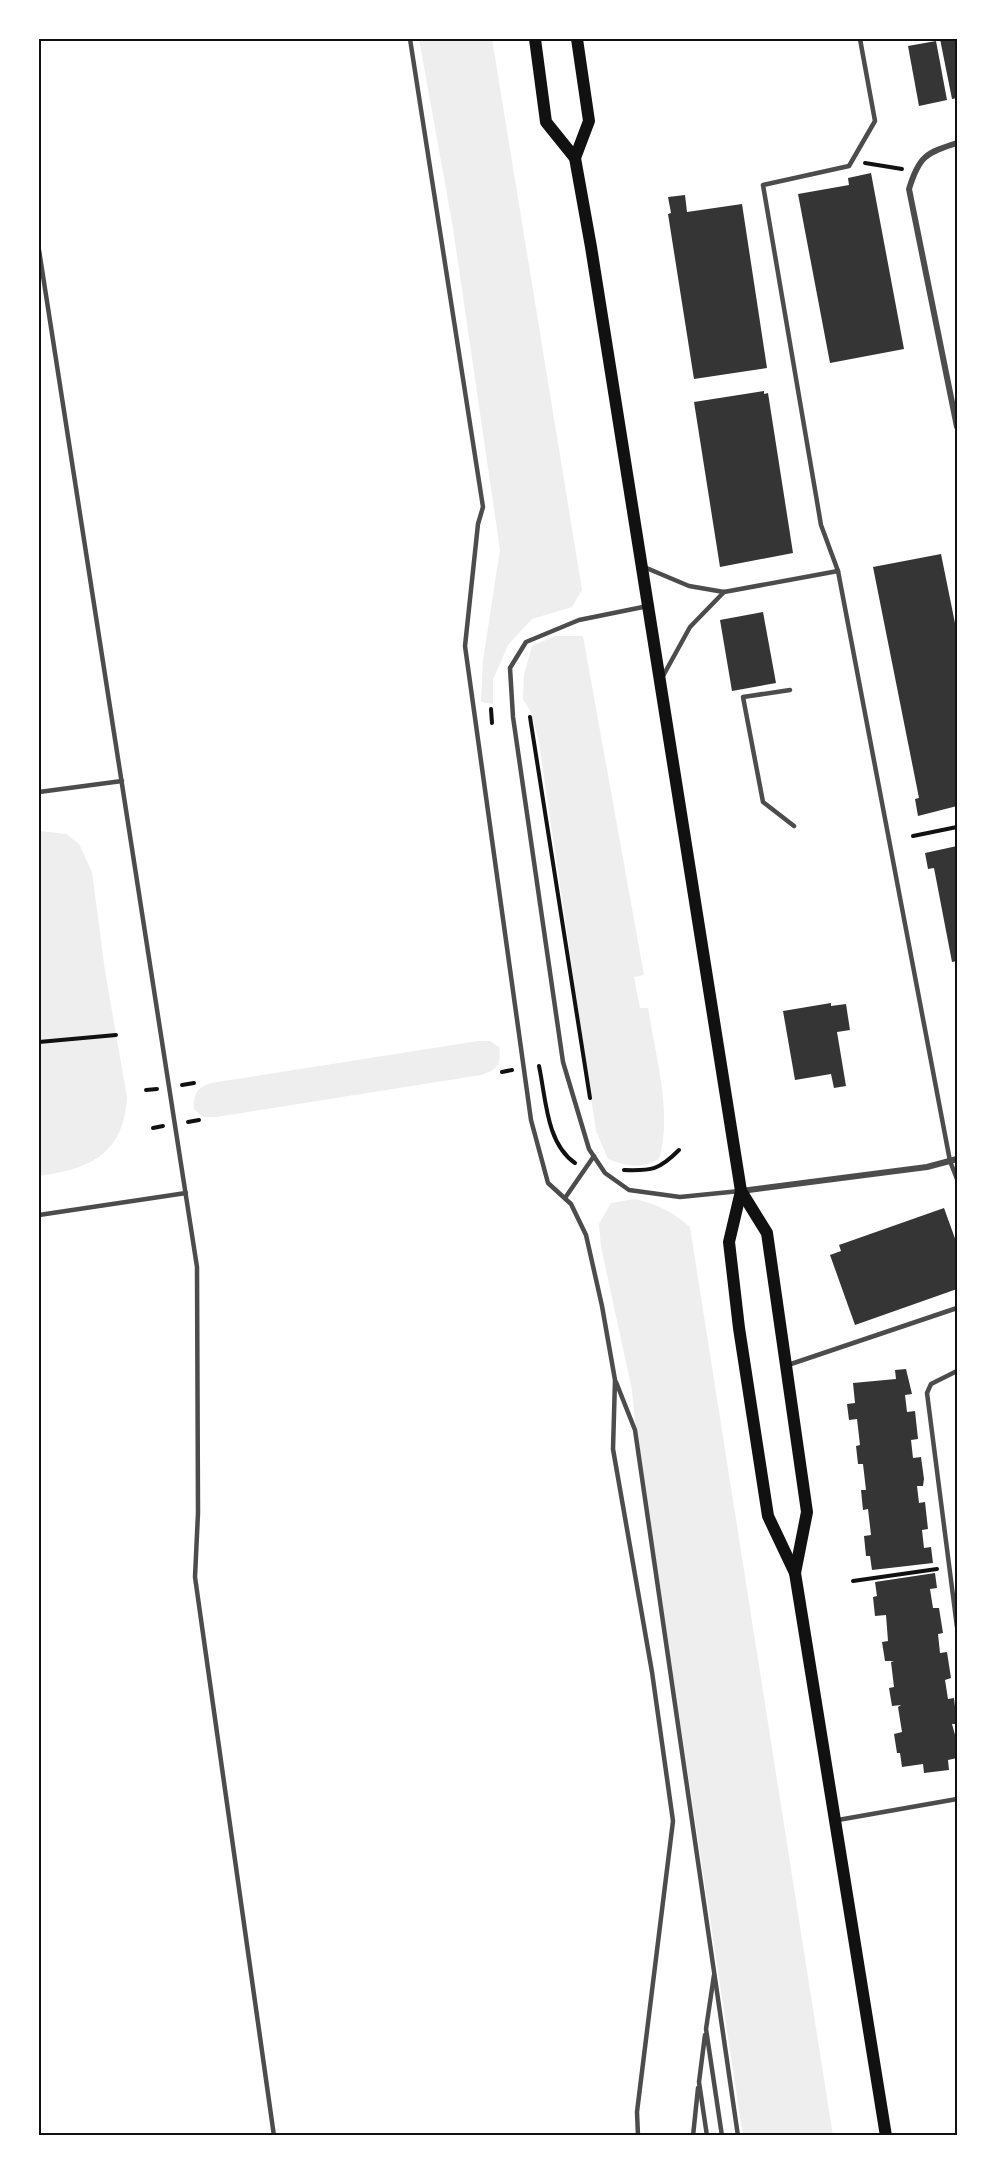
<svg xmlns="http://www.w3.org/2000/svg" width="996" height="2175" viewBox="0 0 996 2175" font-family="'Noto Sans',sans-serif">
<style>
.green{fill:#eee}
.building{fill:#353535}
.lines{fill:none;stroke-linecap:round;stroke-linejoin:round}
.path{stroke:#111;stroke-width:4}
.service{stroke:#4c4c4c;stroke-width:4.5}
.minor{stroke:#4c4c4c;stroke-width:6}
.secondary{stroke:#111;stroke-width:12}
.neatline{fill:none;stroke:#111;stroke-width:2}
</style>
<rect width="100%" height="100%" fill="#fff"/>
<g class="green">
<path d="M419 39H492L582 590 572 607 532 619 508 645 493 680V704L481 702 483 660 500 550 453 228Z"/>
<path d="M555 636H583L644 975 634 977 640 1008H648C655 1054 673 1114 659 1159 640 1169 629 1167 608 1159L596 1131 539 742 531 712 523 699 524 675 532 646Z"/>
<path d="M39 831 66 834 79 844 92 872 105 971 127 1097C124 1154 90 1169 39 1176Z"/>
<path d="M478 1041H490L499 1047C502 1064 498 1070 481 1075L216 1117H203L194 1109C192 1096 198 1086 211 1083Z"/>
<path d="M635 1199C657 1204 673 1212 690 1227L833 2136H743L636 1431 632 1390 601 1247 599 1224 611 1203Z"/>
</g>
<g class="building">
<path d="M940 39H957V98L952 99Z"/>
<path d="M936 41 947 100 919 106 908 46Z"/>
<path d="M871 173 904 349 830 363 798 194 849 185 848 178Z"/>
<path d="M685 195 687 212 742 204 767 368 694 379 668 214 671 213 668 197Z"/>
<path d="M764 391V394L768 393 793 553 720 567 694 402Z"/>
<path d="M941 554 957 633V806L918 816 915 799 919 798 873 567Z"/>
<path d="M763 612 776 683 732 691 720 620Z"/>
<path d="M957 846V961L952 962 934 868 928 869 925 853Z"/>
<path d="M831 1003V1006L846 1004 850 1030 837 1032 846 1086 834 1088 831 1074 795 1080 783 1011Z"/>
<path d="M944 1208 957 1244V1289L855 1325 830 1255 841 1251 839 1245Z"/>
<path d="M906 1369 912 1394 905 1395 907 1412 915 1411 918 1439 911 1440 913 1458 921 1457 924 1479 923 1486H917L919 1503 925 1502 928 1529 922 1530 924 1548 931 1547 933 1563 872 1570 870 1556H866L864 1536 871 1535 868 1509 863 1510 861 1490H866L863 1464H858L856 1446 860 1445 857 1419 849 1420 847 1404 855 1403 853 1383 896 1379 895 1370Z"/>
<path d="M935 1573 937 1588 930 1589 933 1608H939L943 1633 938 1634 940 1653 947 1652 951 1678 945 1680 948 1699 954 1698 957 1724H952L957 1742V1758L948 1760 949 1770 924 1773 923 1764 902 1767 900 1753H897L894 1734 902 1732 898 1707 901 1705 892 1706 889 1688 894 1687 891 1662 894 1661H885L882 1642 888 1641 886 1615 875 1616 873 1597 877 1596 875 1582Z"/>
</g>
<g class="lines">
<g class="path">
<path d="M865 163 902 169"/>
<path d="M491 709 492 723"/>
<path d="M530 717 590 1098"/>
<path d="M913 836 957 827"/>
<path d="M39 1042 116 1035"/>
<path d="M539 1066C546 1098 546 1143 575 1163"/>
<path d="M502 1072 512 1070"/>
<path d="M182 1085 194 1083"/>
<path d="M146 1090 157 1089"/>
<path d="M188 1122 199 1120"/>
<path d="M153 1128 163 1126"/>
<path d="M624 1170C652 1171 659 1170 679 1150"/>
<path d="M853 1581 937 1569"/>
</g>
<g class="service">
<path d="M410 39 483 507 478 524 465 646 531 1120 548 1183 571 1204 586 1235 602 1306 615 1380 613 1449 652 1672 673 1821 637 2112 638 2136"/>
<path d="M39 250 197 1267 198 1513 195 1577 274 2136"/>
<path d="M644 567 689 586 724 592 838 571 821 525 763 185 849 166 875 121 860 39"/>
<path d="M838 571 950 1161 957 1179"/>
<path d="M648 606 579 620 526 642 510 668 513 717 563 1062 589 1149 605 1173 629 1190 680 1197 740 1191"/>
<path d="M663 676 690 627 724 592"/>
<path d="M790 690 743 697 763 802 794 826"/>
<path d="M39 792 122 781"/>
<path d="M565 1198 594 1156"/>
<path d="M39 1215 186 1193"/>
<path d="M788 1365 957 1308"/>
<path d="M957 1371 931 1384 927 1393 957 1627"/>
<path d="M616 1382 635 1430 738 2136"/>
<path d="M838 1820 957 1799"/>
<path d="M714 1975 706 2029 722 2136"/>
<path d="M705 2035 699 2082 707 2136"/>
<path d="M693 2136 698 2088"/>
</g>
<g class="minor">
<path d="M957 143C926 153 919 156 909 189L957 427"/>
<path d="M741 1191 927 1167 957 1159"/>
</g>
<g class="secondary">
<path d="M535 39 546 122 575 158 591 247 741 1191 729 1242 739 1328 768 1516 795 1573 886 2136"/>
<path d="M575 158 589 121 577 39"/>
<path d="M741 1191 767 1233 807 1512 795 1573"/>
</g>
</g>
<rect width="996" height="2175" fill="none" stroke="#ffffff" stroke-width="81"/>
<rect x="40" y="40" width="916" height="2094" class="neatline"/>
</svg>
